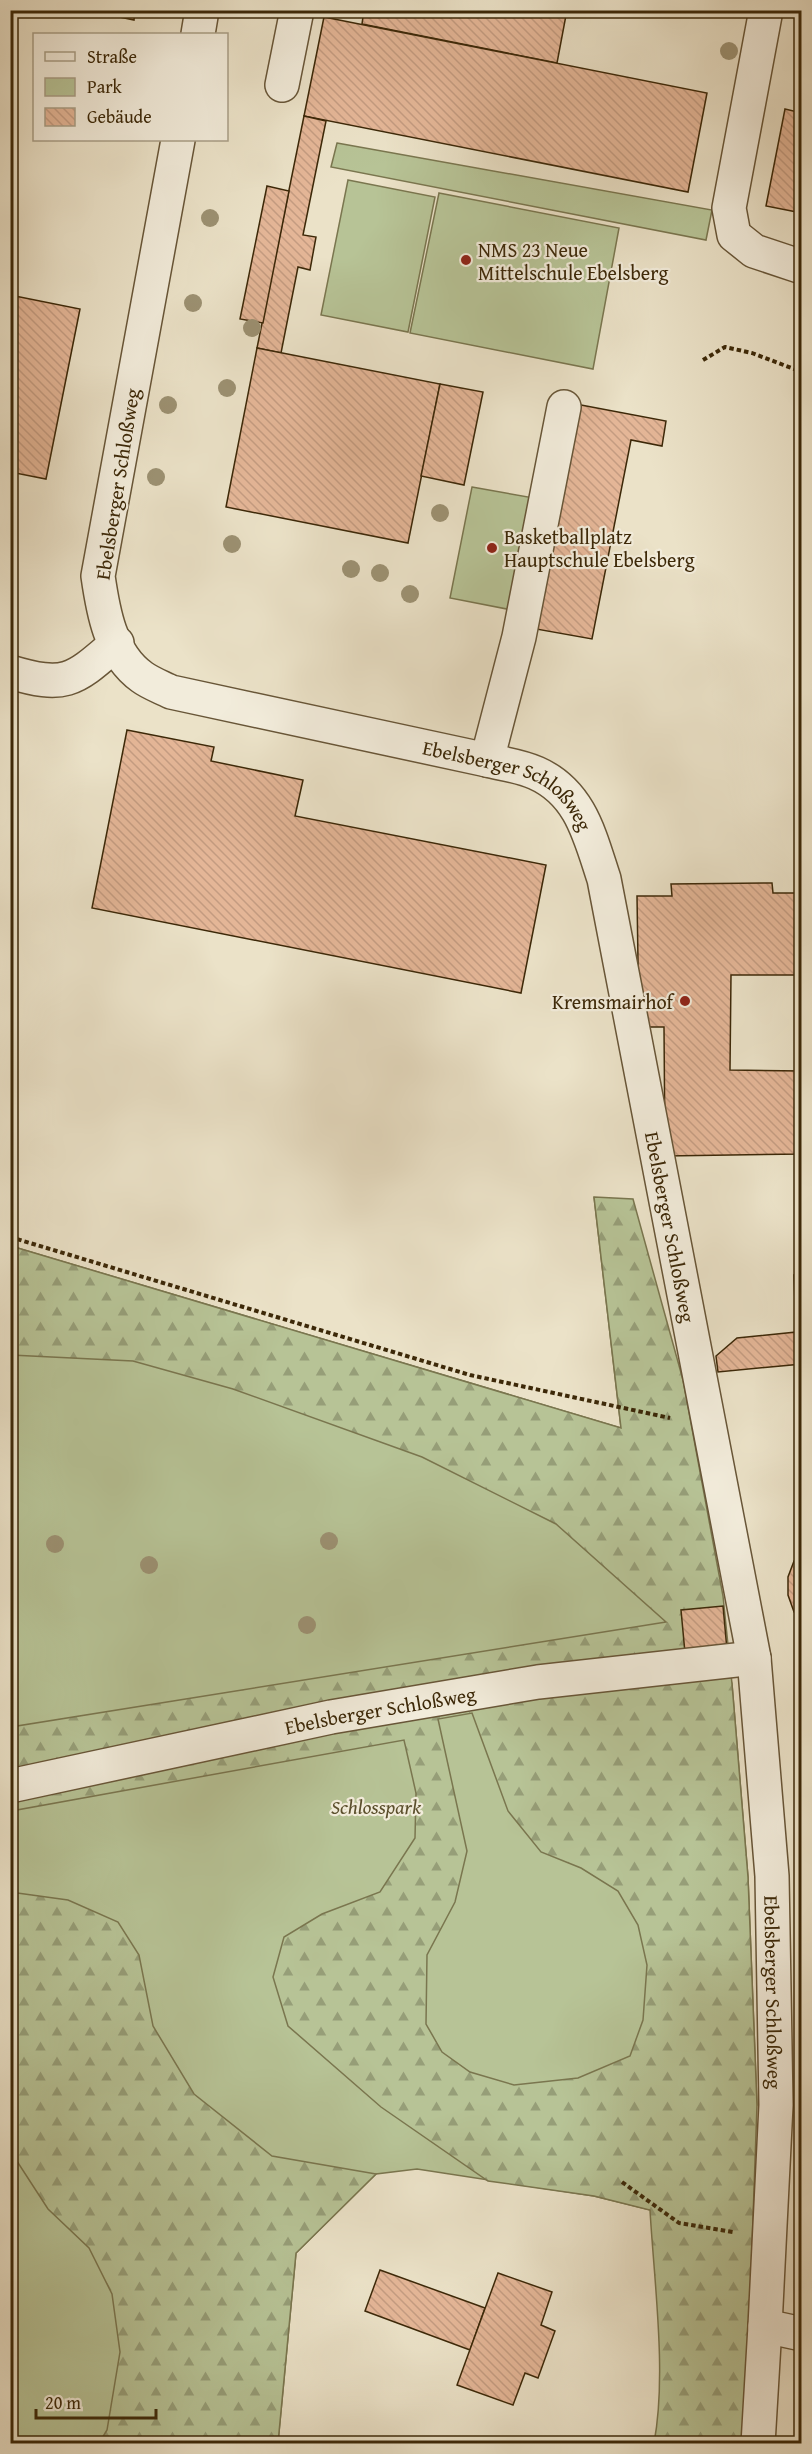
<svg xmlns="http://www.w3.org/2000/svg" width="812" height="2454" viewBox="0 0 812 2454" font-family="'Gentium Book Plus',serif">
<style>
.green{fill:#b7c396;stroke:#7a764f;stroke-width:1.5}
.forest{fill:url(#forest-firs);stroke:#7a764f;stroke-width:1.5;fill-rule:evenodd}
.building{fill:url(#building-back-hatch);stroke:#3c2808;stroke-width:1.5}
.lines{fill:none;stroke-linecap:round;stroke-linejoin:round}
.minor-casing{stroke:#685638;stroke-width:36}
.path{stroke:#3c2808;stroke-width:4;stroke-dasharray:4.5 3;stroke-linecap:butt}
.minor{stroke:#f2ecdb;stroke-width:33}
.tree{fill:#9c9172}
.poi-dot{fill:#8f2418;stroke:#f2ecdb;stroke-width:2}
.labels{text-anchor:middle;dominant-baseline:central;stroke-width:4.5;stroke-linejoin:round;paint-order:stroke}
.poi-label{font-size:20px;fill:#3c2808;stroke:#f2ecdb;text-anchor:start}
.street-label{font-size:20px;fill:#3c2808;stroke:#f2ecdb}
.park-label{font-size:20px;font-style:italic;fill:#5b4f2c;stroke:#f2ecdb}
</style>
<defs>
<pattern id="forest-firs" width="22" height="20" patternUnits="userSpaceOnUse" patternTransform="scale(1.5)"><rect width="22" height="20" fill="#b7c396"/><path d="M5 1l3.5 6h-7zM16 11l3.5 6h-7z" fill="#969e78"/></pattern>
<pattern id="building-back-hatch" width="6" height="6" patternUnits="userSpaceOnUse" patternTransform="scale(1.5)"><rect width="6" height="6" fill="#e4b697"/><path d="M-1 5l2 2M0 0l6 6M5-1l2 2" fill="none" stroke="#c49c81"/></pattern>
</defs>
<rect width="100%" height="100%" fill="#ebe2c8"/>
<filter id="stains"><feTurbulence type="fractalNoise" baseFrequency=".00333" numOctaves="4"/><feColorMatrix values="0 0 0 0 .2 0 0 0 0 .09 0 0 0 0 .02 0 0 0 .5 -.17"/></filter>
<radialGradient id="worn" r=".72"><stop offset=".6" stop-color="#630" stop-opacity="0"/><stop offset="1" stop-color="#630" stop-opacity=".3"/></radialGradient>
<g class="green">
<path d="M337 143 712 210 706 240 331 167Z"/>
<path d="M348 180 435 197 408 332 321 315Z"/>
<path d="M439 193 619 228 593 369 410 333Z"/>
<path d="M472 487 534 498 512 610 450 598Z"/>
<path d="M594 1197 732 1684 748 1877 757 2105 650 2210 594 2196 417 2169 376 2174 296 2253 278 2443H11V1246L621 1428Z"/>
</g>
<g class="forest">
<path d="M594 1197 633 1199 683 1380 723 1596 732 1684 748 1877 757 2105 745 2443H654C667 2375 654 2281 650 2210L594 2196 488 2181 381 2107 288 2026 273 1977 284 1937 322 1914 380 1892 415 1838 416 1793 404 1740 11 1811V1727L666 1622 556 1524 422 1457 233 1389 133 1361 11 1355V1246L621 1428ZM472 1713 508 1811 541 1852 581 1868 618 1891 638 1925 647 1965 643 2020 630 2056 578 2078 514 2085 470 2072 442 2052 426 2024 427 1955 455 1902 467 1851 438 1719Z"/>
<path d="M10 1892 68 1900 118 1922 139 1955 153 2026 194 2094 272 2156 376 2174 296 2253 278 2443H99L107 2430 120 2352 112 2294 89 2248 48 2209 11 2152Z"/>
</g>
<g class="building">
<path d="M87 10H135L134 20Z"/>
<path d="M364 10H567L557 63 362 24Z"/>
<path d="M324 17 707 93 688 192 304 116Z"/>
<path d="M785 109 802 113V213L766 206Z"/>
<path d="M304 116 326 121 303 235 316 237 310 270 298 267 281 353 257 348Z"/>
<path d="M267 186 289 191 263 323 240 319Z"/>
<path d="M10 295 80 309 46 479 10 472Z"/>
<path d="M257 348 440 384 408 543 226 507Z"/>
<path d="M440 384 483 392 464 485 421 476Z"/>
<path d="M581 405 666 421 662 446 631 440 592 639 536 629Z"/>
<path d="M127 730 214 747 211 761 303 780 295 816 546 865 521 993 92 908Z"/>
<path d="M772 883 773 893H802V975H731L730 1070 802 1071V1154L665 1156 664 1027H639L637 896H672L671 884Z"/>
<path d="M802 1274V1364L718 1372 716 1356 737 1338 796 1332 794 1275Z"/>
<path d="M802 1550V1622L794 1612 788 1595V1577L794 1561Z"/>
<path d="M723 1606 727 1650 685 1653 681 1610Z"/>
<path d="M380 2270 485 2308 470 2350 365 2311Z"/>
<path d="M498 2273 552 2292 541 2325 555 2331 538 2378 525 2373 513 2405 457 2385Z"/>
</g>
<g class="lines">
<g class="minor-casing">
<g id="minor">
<path d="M766 10 729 208 734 235 754 251 802 267"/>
<path d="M198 34 202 10"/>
<path d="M282 85 297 10"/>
<path id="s1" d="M178 140 98 576C103 611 110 654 142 677 150 683 161 687 171 692L487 760C503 764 521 766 536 773 581 793 590 837 604 879L754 1658 772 1876 776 2105 765 2326 802 2334"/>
<path d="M10 672C67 689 74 680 117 643"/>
<path d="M487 760 519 637 564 407"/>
<path id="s2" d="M10 1786 331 1717 538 1682 754 1658"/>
<path d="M758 2444 765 2326"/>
</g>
</g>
<g class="path">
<path d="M703 360 725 347 752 353 802 372"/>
<path d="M10 1237 470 1375 670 1418"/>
<path d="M622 2182 679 2223 733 2232"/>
</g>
<use href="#minor" class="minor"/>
</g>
<g class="tree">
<circle cx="729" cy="51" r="9"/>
<circle cx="210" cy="218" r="9"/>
<circle cx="193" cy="303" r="9"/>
<circle cx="252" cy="328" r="9"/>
<circle cx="227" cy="388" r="9"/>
<circle cx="168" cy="405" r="9"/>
<circle cx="156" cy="477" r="9"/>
<circle cx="440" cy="513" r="9"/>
<circle cx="232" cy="544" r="9"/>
<circle cx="351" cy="569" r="9"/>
<circle cx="380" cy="573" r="9"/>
<circle cx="410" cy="594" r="9"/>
<circle cx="329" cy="1541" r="9"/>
<circle cx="55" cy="1544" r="9"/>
<circle cx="149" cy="1565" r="9"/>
<circle cx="307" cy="1625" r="9"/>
</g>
<g class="poi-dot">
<circle cx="466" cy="260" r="6"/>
<circle cx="492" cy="548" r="6"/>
<circle cx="685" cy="1001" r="6"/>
</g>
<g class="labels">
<g class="poi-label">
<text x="478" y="249">NMS 23 Neue<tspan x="478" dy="23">Mittelschule Ebelsberg</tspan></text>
<text x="504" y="536">Basketballplatz<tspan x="504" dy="23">Hauptschule Ebelsberg</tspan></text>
<text x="673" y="1001" text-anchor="end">Kremsmairhof</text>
</g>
<g class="street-label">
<text transform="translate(117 484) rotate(-81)">Ebelsberger Schloßweg</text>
<text stroke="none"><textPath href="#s1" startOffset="944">Ebelsberger Schloßweg</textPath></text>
<text stroke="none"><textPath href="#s1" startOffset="1448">Ebelsberger Schloßweg</textPath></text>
<text stroke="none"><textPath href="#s2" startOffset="378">Ebelsberger Schloßweg</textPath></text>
<text stroke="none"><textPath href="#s1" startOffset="2222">Ebelsberger Schloßweg</textPath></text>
</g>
<g class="park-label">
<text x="376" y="1806">Schlosspark</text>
</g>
</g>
<rect width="812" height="2454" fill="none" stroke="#ebe2c8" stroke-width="36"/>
<rect x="12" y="12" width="788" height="2430" fill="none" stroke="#3c2808" stroke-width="3"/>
<rect x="18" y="18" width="776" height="2418" fill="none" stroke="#3c2808" stroke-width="1.5"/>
<rect x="33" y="33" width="195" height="108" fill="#f2ecdb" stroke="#a99e87" stroke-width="1.5"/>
<rect x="45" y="52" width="30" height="9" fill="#f2ecdb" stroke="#a99e87" stroke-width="1.5"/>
<text x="87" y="63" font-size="18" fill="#3c2808">Straße</text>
<rect x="45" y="78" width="30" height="18" fill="#b7c396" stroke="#a99e87" stroke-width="1.5"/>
<text x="87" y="93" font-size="18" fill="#3c2808">Park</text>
<rect x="45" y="108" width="30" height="18" fill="url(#building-back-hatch)" stroke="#a99e87" stroke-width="1.5"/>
<text x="87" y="123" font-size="18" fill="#3c2808">Gebäude</text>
<path d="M36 2409v9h120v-9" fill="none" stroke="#3c2808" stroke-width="3"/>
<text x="45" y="2409" font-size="18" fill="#3c2808" stroke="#f2ecdb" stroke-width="4.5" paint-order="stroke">20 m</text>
<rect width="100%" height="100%" filter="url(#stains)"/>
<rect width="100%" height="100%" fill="url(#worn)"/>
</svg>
